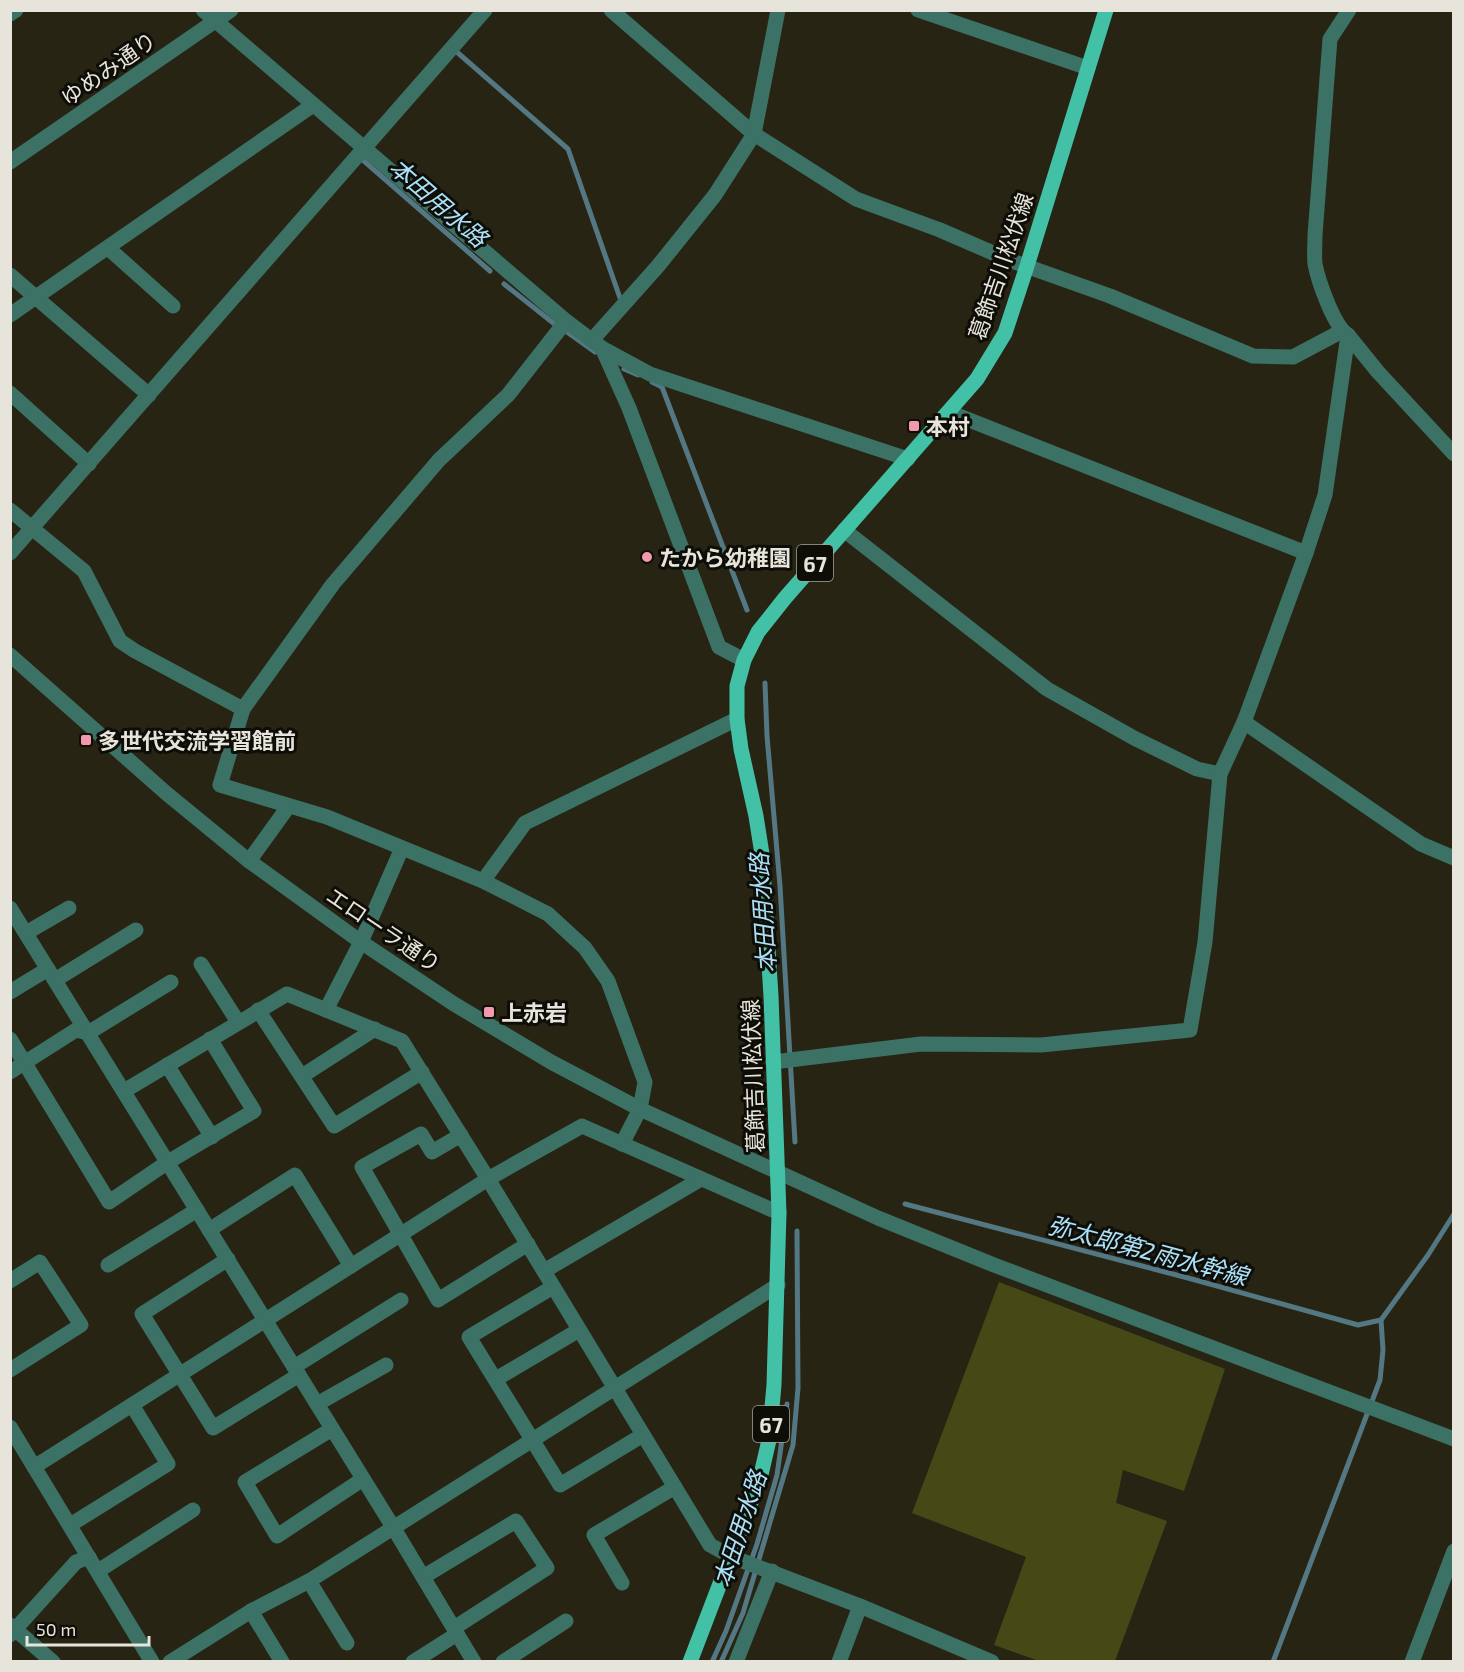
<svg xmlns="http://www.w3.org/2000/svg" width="1464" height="1672" viewBox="0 0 1464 1672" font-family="'Exo 2','Noto Sans JP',sans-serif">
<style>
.green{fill:#454915}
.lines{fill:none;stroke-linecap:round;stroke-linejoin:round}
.stream{stroke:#537883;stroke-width:5}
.minor{stroke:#3c7265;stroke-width:15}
.major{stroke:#42c1a6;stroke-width:15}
.poi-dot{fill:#f29aad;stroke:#0e0d07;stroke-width:2}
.labels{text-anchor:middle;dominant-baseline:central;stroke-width:6;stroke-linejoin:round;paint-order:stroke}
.shield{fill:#0e0d07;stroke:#a6a49b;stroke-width:1.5}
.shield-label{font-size:21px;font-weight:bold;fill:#e7e5db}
.street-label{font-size:22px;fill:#e7e5db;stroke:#0e0d07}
.poi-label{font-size:22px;font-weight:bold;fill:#e7e5db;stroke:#0e0d07;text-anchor:start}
.water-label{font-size:24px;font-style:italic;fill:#aae1f9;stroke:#0e0d07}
</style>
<rect width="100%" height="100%" fill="#272414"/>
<path class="green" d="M999 1282 1225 1369 1184 1491 1123 1470 1116 1503 1167 1521 1115 1661H1039L994 1645 1026 1557 912 1513Z"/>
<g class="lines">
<g class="stream">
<path d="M458 53 568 149 620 298"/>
<path d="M364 161 490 271"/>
<path d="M504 284 557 326"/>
<path d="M567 332 595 352"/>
<path d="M624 369 638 375"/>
<path d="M652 382 662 387 747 610"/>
<path d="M765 683 767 736 780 886 795 1142"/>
<path d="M905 1204 1188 1278 1358 1325 1381 1320"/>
<path d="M712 1662 726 1631 757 1544 777 1475 787 1404"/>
<path d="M721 1662 743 1613 793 1445 798 1388 797 1231"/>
<path d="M1273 1662 1380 1380 1383 1350 1381 1320 1428 1255 1454 1214"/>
</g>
<g class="minor">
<path d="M203 10 566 321 602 348 650 374 908 459"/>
<path d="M611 10 754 134 856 199 940 230 1009 260 1110 296 1253 356 1293 357 1342 331"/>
<path d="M918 10 1088 68"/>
<path d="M1349 10 1330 39 1315 235C1315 245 1314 255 1315 264 1318 280 1334 327 1348 335L1378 372 1454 454"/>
<path d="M10 14 16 10"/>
<path d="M10 162 231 10"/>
<path d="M108 248 173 306"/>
<path d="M10 275 149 395"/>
<path d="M10 315 313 105"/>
<path d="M566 321 508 395 439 460 333 584 243 709 220 785 327 817 483 881 548 914 585 948 608 981 645 1082 640 1109 622 1144"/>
<path d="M592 340 658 266 715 195 754 134 778 10"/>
<path d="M602 348 629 408 719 647 744 660"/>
<path d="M10 393 89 464"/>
<path d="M949 412 1306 553"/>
<path d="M10 510 84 571 120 641 135 651 243 709"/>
<path d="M844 530 1047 689 1134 738 1197 769 1220 774"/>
<path d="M10 553 485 10"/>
<path d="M10 655 166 793 249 861 361 942 454 1004 551 1062 640 1109 878 1218 994 1265 1454 1439"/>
<path d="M1244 722 1421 844 1454 858"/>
<path d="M249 861 288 807"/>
<path d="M483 881 525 823 737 719"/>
<path d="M10 908 393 1527 474 1662"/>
<path d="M26 933 69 908"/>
<path d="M201 964 238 1022"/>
<path d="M55 980 136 930"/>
<path d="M10 992 48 969"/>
<path d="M258 1010 334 1126 422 1072"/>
<path d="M326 1010 361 942 402 848"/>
<path d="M10 1039 109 1202 168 1162 254 1111 210 1039"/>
<path d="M773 1062 921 1044 1041 1045 1190 1030 1205 942 1220 774 1244 722 1306 553 1325 495 1348 335"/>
<path d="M167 1065 212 1137"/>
<path d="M10 1072 76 1030 88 1033 171 982"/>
<path d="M302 1076 375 1029"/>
<path d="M124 1091 287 994 402 1041 488 1179 710 1545 732 1557 860 1606 992 1662"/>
<path d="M461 1135 432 1152 421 1134 362 1167 438 1300 528 1244"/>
<path d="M209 1230 295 1175 351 1266"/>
<path d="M228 1259 142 1314 213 1428 299 1375"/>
<path d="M108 1265 197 1210"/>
<path d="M544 1271 701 1179"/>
<path d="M10 1281 40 1262 81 1325 10 1370"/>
<path d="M553 1287 469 1337 560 1485 643 1435"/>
<path d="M294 1367 401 1300"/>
<path d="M496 1379 579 1330"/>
<path d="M317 1404 386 1365"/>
<path d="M10 1427 152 1662"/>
<path d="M332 1429 245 1482 277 1536 363 1479"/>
<path d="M34 1467 488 1179 582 1126 779 1213"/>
<path d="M70 1525 168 1464 132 1405"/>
<path d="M98 1571 193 1510"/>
<path d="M423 1577 516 1521 547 1568 454 1628"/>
<path d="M309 1581 347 1643"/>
<path d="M622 1583 594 1535 675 1487"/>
<path d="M251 1611 282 1662"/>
<path d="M10 1625 53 1662"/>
<path d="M10 1635 76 1562 89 1557"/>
<path d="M170 1662 251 1611 309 1581 778 1285"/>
<path d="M413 1662 457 1634"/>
<path d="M503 1662 566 1621"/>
<path d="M736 1662 772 1571"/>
<path d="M839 1662 860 1606"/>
<path d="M1412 1662 1454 1551"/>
</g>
<path class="major" d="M690 1662 760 1479 769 1440 774 1385 779 1213 771 996 762 854 756 816 741 749 737 719V686L744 660 758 632 785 598 977 379 1005 333 1027 266 1106 10"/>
</g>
<g class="poi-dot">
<rect x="908" y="420" width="12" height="12" rx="3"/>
<circle cx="647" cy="557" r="6"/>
<rect x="80" y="734" width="12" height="12" rx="3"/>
<rect x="483" y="1006" width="12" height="12" rx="3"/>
</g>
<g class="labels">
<g class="shield">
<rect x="797" y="545" width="36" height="36" rx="4.5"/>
<rect x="753" y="1406" width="36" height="36" rx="4.5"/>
</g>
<g class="shield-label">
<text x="815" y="563">67</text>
<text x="771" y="1424">67</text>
</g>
<g class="street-label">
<text transform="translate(108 68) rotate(-35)">ゆめみ通り</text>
<text transform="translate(1000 266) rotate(-71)">葛飾吉川松伏線</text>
<text transform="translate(384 929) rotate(34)">エローラ通り</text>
<text transform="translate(752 1076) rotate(-92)">葛飾吉川松伏線</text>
</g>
<g class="poi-label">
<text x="926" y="426">本村</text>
<text x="659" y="557">たから幼稚園</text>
<text x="98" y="740">多世代交流学習館前</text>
<text x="501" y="1012">上赤岩</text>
</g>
<g class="water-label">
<text transform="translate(439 202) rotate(41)">本田用水路</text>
<text transform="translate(762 913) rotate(-94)">本田用水路</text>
<text transform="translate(1148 1250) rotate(15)">弥太郎第2雨水幹線</text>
<text transform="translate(739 1529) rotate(-72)">本田用水路</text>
</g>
</g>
<rect width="1464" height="1672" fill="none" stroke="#e7e5db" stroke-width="24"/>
<path d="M27 1636v9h122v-9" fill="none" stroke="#e7e5db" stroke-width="3"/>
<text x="36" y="1636" font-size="18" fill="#e7e5db" stroke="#0e0d07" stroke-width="4.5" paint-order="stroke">50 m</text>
</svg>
